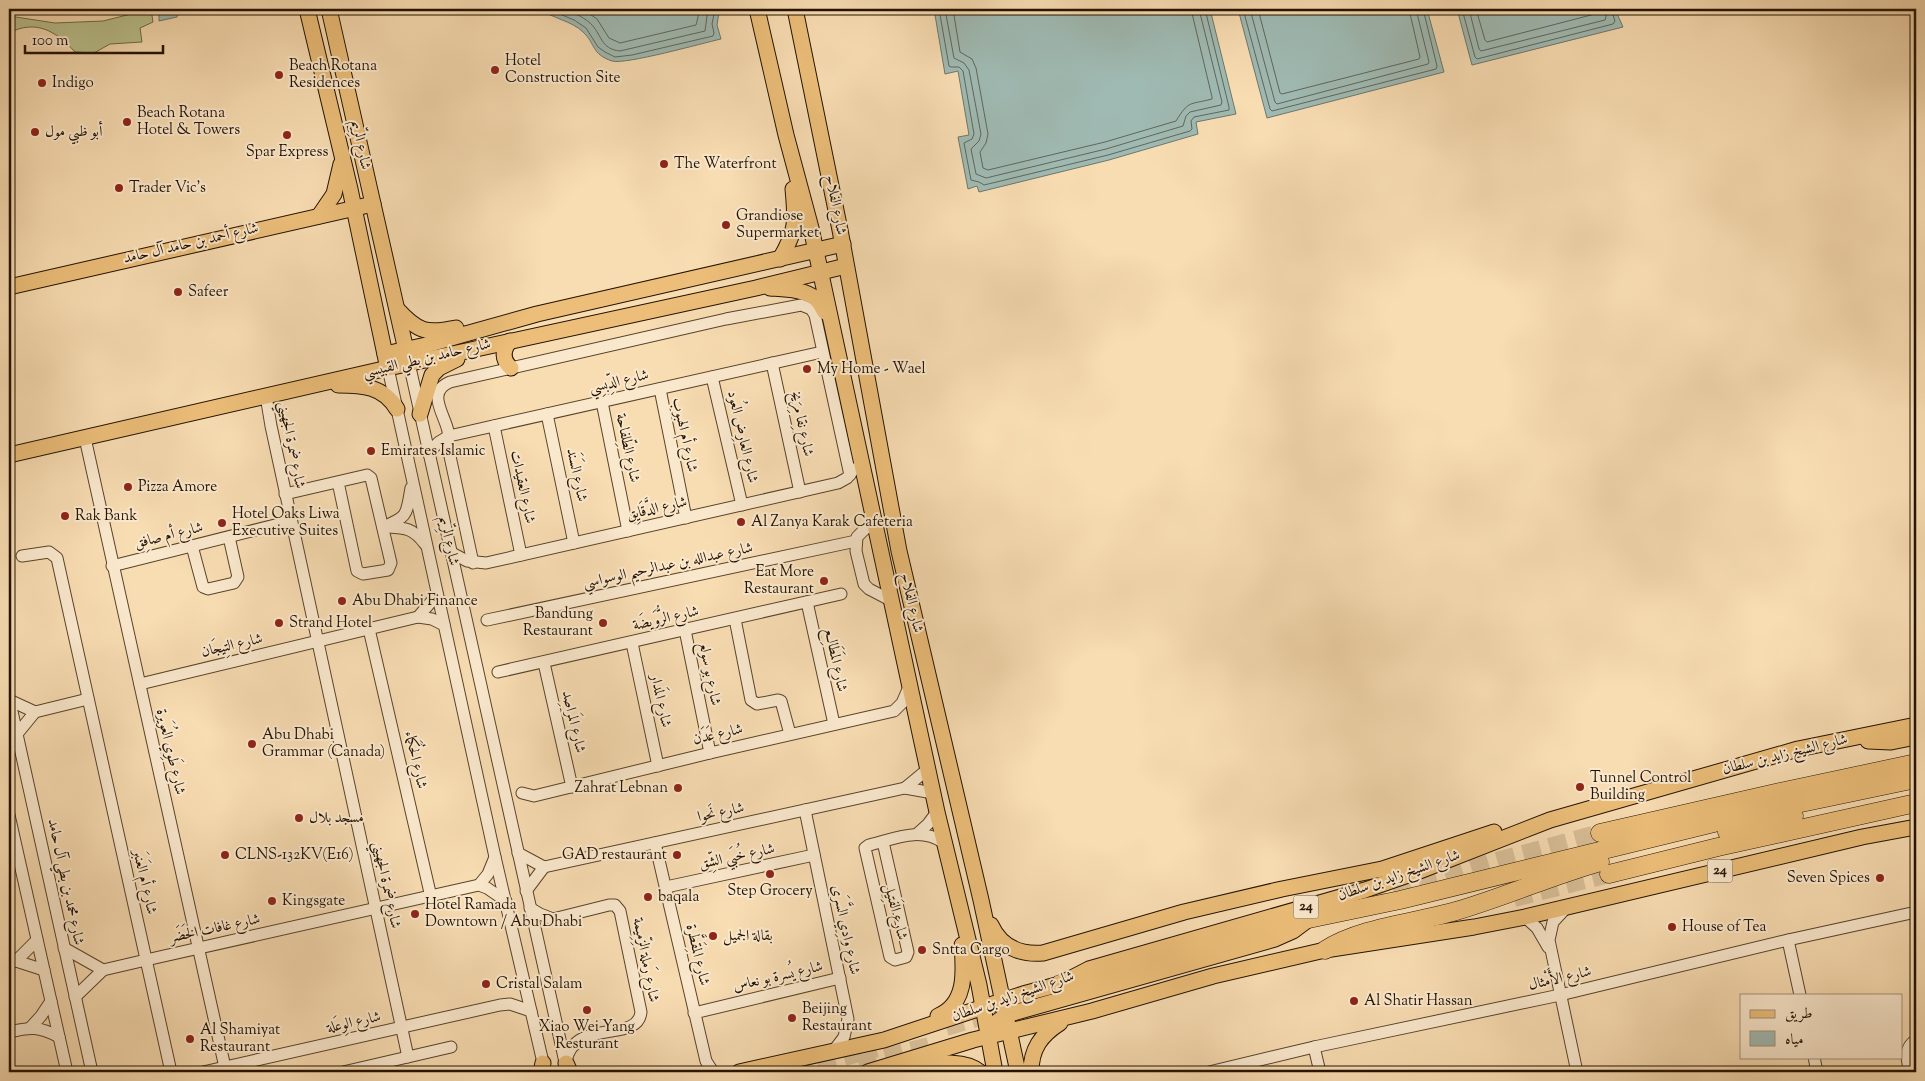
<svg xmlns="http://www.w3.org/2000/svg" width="1925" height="1081" viewBox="0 0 1925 1081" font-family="'Sorts Mill Goudy',Amiri,serif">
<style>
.green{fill:#bac18e;stroke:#6e6a47}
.water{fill:#9fbab3;stroke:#6d776b}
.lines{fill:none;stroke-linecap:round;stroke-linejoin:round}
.shore{stroke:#61665a;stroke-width:1}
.highway-tunnel{stroke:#d8be97;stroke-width:18;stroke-dasharray:18 9;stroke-linecap:butt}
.minor-casing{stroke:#58442c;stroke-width:13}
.major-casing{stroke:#231200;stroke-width:17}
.highway-casing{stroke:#231200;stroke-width:19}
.minor{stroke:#fae8cd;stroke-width:11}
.major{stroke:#ecbe79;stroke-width:15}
.highway{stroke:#ecbe79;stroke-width:18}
.poi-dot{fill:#8f2418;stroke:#fae8cd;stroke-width:2}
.labels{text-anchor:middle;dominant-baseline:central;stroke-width:4;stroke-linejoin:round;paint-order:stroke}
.shield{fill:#fae8cd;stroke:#64523e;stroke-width:1}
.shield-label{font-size:14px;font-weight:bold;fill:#231200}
.poi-label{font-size:15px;fill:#231200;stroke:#fae8cd;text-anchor:start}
.street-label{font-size:15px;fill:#231200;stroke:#fae8cd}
</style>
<rect width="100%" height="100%" fill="#f8dcb2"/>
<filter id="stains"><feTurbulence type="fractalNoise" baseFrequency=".004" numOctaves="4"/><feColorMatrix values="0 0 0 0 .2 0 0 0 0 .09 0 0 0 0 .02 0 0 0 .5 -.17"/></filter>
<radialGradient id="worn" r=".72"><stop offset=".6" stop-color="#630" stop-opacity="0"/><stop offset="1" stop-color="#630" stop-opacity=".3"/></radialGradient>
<path class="green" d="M151 9 153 22 140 28 142 42 110 44 94 53 75 52C56 31 36 19 9 33V16L55 23 103 21Z"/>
<g class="water">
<path d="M159 9H184L180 10 177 17 159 21Z"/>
<path d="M539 9H724L719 12 717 25 721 39C703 43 625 65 612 61 591 54 596 44 583 32 572 21 552 18 539 9Z"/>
<path d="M934 9H1210L1236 114 1196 122 1198 134 1109 160 979 192 977 186 968 189 958 137 969 135 958 71 945 74Z"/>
<path d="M1238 9H1427L1444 72 1267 118Z"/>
<path d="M1457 9H1615L1623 27 1472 65Z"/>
</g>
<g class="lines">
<g class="shore">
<path d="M548 9 574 20 586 28 598 47 605 52 615 57 632 55 713 36 714 33 712 24 715 9"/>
<path d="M562 9C572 12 582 16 590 23 602 34 600 49 620 51L705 31 708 9"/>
<path d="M582 9 597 19 609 38 620 43 696 25 700 9"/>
<path d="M939 9 949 66 951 67H959L963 71 974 134 972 139 964 143 971 180 979 182 984 185 1108 155 1190 131 1192 129 1191 121 1194 117 1229 110V107L1205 9"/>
<path d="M945 9 954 58 964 63 969 70 981 134 979 141 971 149 976 174 986 178 1106 149 1183 126 1186 116 1190 112 1221 105 1222 102 1199 9"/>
<path d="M953 9 960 52 972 59 976 68 988 134 986 143 980 152 983 168 988 170 1105 142 1176 121C1189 100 1189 105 1212 99V97L1191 9"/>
<path d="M1243 9 1270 109 1272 111 1436 69 1437 66 1423 9"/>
<path d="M1250 9 1275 102 1277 104 1428 64 1429 62 1416 9"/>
<path d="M1258 9 1280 93 1282 94 1419 59 1420 57 1409 9"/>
<path d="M1462 9 1475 57 1477 59 1613 24 1615 21 1611 9"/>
<path d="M1469 9 1479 49 1481 51 1605 20 1606 17 1605 9"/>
<path d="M1476 9 1485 40 1487 42 1595 14 1597 9"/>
</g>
<g class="highway-tunnel">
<path d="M1514 898 1609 874"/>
<path d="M1368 900 1490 863 1600 833"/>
<path d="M946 1027 1020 1005"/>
<path d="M859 1064 933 1045"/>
<path d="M792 1072 876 1048"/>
</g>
<g class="minor-casing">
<g id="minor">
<path d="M409 363 567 1071"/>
<path d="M772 363 800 492"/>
<path d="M388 368 495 857 545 1071"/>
<path d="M712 377 742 505"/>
<path d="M660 389 686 518"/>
<path d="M266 396 271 426 408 1057"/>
<path d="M602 402 628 531"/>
<path d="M547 414 574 543"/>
<path d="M494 426 521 555"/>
<path d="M85 438 226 1072"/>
<path d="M428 453 439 442 449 436 822 352"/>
<path d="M285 494 367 475 371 478 391 563 388 570 363 574 357 571 338 482"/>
<path d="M874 520 857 537 856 551 864 584 869 589 890 600"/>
<path d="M383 527C409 516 406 515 411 488"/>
<path d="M387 527C406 528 413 528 425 544"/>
<path d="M192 546 203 587 208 589 234 583 238 577 229 537"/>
<path d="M452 553 467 561 486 563 838 483 847 478 854 469"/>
<path d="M22 556 49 552 57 558 171 1072"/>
<path d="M473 563 448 447C448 442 449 436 448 431 444 413 426 392 450 382L726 319 801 305 811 309 815 315 850 475"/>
<path d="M112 566 291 521"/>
<path d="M807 602 834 724"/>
<path d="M418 617 437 595"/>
<path d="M735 619 751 700 757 704 778 700 781 701 790 734"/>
<path d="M487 620 856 541"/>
<path d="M369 629 431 897"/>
<path d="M685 630 710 753"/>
<path d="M632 643 658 766"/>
<path d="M544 663 572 787"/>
<path d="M498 672 841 594"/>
<path d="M140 684 418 617 432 619 444 625"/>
<path d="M9 698 92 1072"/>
<path d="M9 700 35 712"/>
<path d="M17 734 35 712 88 699"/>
<path d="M905 788 928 769"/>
<path d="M522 793 534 796 710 753 894 711 902 703 909 687"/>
<path d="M805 810 848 1019 844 1037 832 1053"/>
<path d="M9 815 67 1072"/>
<path d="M918 833 928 824 937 812"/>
<path d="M883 842 908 952 906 957 895 960 890 957 865 848 869 845C894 839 920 826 944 843"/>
<path d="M655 843 706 1061 713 1072"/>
<path d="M518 853 544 867 905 788 933 793"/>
<path d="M479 885 488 874 495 857"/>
<path d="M666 887 814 855"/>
<path d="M526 891 544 867"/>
<path d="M530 908 540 914 553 919 609 905H615L620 911 641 1012C638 1044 575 1017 566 1061"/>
<path d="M1566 908 1553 922 1549 940 1577 1072"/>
<path d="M1525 917 1537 928 1548 947"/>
<path d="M1788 940 1800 995"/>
<path d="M64 948 103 970"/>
<path d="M16 961 44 970"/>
<path d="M9 962 16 961 37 940"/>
<path d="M75 997 103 970 146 960 479 885 487 888 506 901"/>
<path d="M694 1013 840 978"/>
<path d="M31 1027 41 1016 51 1001"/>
<path d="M9 1032C30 1027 39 1026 59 1037"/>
<path d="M1314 1047 1320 1072"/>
<path d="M1814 1057 1817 1072"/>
<path d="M203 1072 500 1005 510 1004 531 1011"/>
<path d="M343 1072 451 1047"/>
<path d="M1209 1072 1314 1047 1560 995 1788 940 1916 912"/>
<path d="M1910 1072C1907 1060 1903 1048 1916 1040"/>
</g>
</g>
<g class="major-casing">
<g id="major">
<path d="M307 9 350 189 387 364"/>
<path d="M329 9 408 359"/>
<path d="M757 9 786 135 811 228 937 812 979 985 995 1072"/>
<path d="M795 9 840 230 899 551 981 900 1018 1072"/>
<path d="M319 216 334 194 341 164"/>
<path d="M780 259C797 230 796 221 793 189"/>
<path d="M9 287 373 204"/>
<path d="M770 288C784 289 805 289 816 299 820 302 822 308 825 312"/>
<path d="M397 309C418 332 426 334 456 328"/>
<path d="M510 341C502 350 502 360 511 368"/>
<path d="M385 354 426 345 537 314 843 244"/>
<path d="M338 385C363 385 383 386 397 409"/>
<path d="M420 414 432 375 439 368 457 359"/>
<path d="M9 455 388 368 756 288 846 266"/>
<path d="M1868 741 1891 742 1916 737"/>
<path d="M991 925C1001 947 1020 955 1043 953L1184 912 1282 889 1382 869 1494 832"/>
<path d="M938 1016C967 1004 964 971 962 945"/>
<path d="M987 1037 994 1024 1006 1015 1275 939 1293 931 1309 919"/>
<path d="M566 1063 570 1072"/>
<path d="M908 1067C930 1065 962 1057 980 1072"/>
<path d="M541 1072 543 1063"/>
<path d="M739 1072 884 1040 1023 994 1060 984 1089 969 1365 890 1417 872 1550 820 1798 749 1916 725"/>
<path d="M868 1072 973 1040 1092 1011 1213 976 1325 950 1474 927 1525 917 1862 837 1916 827"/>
<path d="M1031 1072C1031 1049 1041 1035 1060 1023"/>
</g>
</g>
<g class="highway-casing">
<g id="highway">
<path d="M1727 832 1794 816"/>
<path d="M1600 833 1771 794 1916 763"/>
<path d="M1609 874 1718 847 1916 803"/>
<path d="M1325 950C1361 927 1414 923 1456 911 1504 897 1551 876 1600 862"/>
<path d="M1060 984 1090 979 1280 925 1400 900 1767 810 1916 779"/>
</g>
</g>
<use href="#minor" class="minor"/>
<use href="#major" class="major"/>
<use href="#highway" class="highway"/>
</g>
<g class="poi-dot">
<circle cx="495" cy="70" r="5"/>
<circle cx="279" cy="75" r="5"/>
<circle cx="42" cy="83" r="5"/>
<circle cx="127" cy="122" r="5"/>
<circle cx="35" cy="132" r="5"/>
<circle cx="287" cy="135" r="5"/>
<circle cx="664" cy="164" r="5"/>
<circle cx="119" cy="188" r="5"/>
<circle cx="726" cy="225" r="5"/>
<circle cx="178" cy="292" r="5"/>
<circle cx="807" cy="369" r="5"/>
<circle cx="371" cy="451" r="5"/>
<circle cx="128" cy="487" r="5"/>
<circle cx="65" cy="516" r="5"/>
<circle cx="741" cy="522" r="5"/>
<circle cx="222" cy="523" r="5"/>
<circle cx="824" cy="581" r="5"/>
<circle cx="342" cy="601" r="5"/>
<circle cx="279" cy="623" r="5"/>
<circle cx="603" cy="623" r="5"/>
<circle cx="252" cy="744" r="5"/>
<circle cx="1580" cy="787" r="5"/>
<circle cx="678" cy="788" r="5"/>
<circle cx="299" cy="818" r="5"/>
<circle cx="225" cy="855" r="5"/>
<circle cx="677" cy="855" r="5"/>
<circle cx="770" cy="874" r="5"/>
<circle cx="1880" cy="878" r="5"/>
<circle cx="648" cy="897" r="5"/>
<circle cx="272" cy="901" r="5"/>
<circle cx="415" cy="914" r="5"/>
<circle cx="1672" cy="927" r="5"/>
<circle cx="713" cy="936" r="5"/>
<circle cx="922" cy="950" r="5"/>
<circle cx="486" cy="984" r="5"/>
<circle cx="1354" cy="1001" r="5"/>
<circle cx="587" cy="1010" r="5"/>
<circle cx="792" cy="1018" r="5"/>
<circle cx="190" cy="1039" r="5"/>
</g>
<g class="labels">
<g class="shield">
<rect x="1707.5" y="859.5" width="25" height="23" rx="4"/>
<rect x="1293.5" y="895.5" width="25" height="23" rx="4"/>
</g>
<g class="shield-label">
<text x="1720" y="871">24</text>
<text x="1306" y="907">24</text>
</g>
<g class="poi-label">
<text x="505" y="61">Hotel<tspan x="505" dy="17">Construction Site</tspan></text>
<text x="289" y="66">Beach Rotana<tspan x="289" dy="17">Residences</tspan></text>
<text x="52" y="83">Indigo</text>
<text x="137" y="113">Beach Rotana<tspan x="137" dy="17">Hotel &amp; Towers</tspan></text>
<text x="45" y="132">أبو ظبي مول</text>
<text x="287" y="152" text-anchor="middle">Spar Express</text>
<text x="674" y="164">The Waterfront</text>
<text x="129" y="188">Trader Vic's</text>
<text x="736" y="216">Grandiose<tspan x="736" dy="17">Supermarket</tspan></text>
<text x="188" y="292">Safeer</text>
<text x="817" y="369">My Home - Wael</text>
<text x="381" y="451">Emirates Islamic</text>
<text x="138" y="487">Pizza Amore</text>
<text x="232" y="514">Hotel Oaks Liwa<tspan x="232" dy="17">Executive Suites</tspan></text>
<text x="75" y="516">Rak Bank</text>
<text x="751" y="522">Al Zanya Karak Cafeteria</text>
<text x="814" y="572" text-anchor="end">Eat More<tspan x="814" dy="17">Restaurant</tspan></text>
<text x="352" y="601">Abu Dhabi Finance</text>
<text x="593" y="614" text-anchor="end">Bandung<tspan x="593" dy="17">Restaurant</tspan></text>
<text x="289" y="623">Strand Hotel</text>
<text x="262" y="735">Abu Dhabi<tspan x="262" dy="17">Grammar (Canada)</tspan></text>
<text x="1590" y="778">Tunnel Control<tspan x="1590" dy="17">Building</tspan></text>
<text x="668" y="788" text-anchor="end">Zahrat Lebnan</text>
<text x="309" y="818">مسجد بلال</text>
<text x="235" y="855">CLNS-132KV(E16)</text>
<text x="667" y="855" text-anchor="end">GAD restaurant</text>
<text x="1870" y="878" text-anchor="end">Seven Spices</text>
<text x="770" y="891" text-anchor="middle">Step Grocery</text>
<text x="658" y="897">baqala</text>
<text x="282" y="901">Kingsgate</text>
<text x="425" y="905">Hotel Ramada<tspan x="425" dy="17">Downtown / Abu Dhabi</tspan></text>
<text x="1682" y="927">House of Tea</text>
<text x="723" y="936">بقالة الجميل</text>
<text x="932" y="950">Sntta Cargo</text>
<text x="496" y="984">Cristal Salam</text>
<text x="1364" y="1001">Al Shatir Hassan</text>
<text x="802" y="1009">Beijing<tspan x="802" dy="17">Restaurant</tspan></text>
<text x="587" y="1027" text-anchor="middle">Xiao Wei Yang<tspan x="587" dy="17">Resturant</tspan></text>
<text x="200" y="1030">Al Shamiyat<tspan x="200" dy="17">Restaurant</tspan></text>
</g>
<g class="street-label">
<text transform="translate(360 145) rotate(78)">شارع الرِّيم</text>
<text transform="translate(835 205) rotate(79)">شارع الفلاح</text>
<text transform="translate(191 244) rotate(-13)">شارع أحمد بن حامد آل حامد</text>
<text transform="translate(427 359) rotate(-13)">شارع حامد بن بطي القبيسي</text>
<text transform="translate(619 382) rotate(-13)">شارع الدِّبسِي</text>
<text transform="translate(801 424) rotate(78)">شارع نِقا مِرَيخ</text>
<text transform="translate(684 435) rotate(78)">شارع أم الهبوب</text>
<text transform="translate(742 437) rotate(77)">شارع العارِض العُود</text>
<text transform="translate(291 445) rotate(79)">شارع ضمرة الجهيني</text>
<text transform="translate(627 448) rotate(78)">شارع الطِّلفاحة</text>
<text transform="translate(576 475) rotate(78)">شارع السَنَد</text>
<text transform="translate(522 487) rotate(78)">شارع العقيدات</text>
<text transform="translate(657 509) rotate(-13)">شارع الدَّقَايِق</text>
<text transform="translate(169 536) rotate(-14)">شارع أم صافِق</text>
<text transform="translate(448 541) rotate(77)">شارع الرِّيم</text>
<text transform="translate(668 566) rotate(-12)">شارع عبدالله بن عبدالرحيم الوسواسي</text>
<text transform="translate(911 603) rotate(77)">شارع الفلاح</text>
<text transform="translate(666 619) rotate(-13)">شارع الرُّوَيضَة</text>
<text transform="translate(232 646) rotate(-13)">شارع التِيجَان</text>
<text transform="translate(835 660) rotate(78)">شارع المَطَالِع</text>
<text transform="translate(709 674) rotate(79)">شارع بو سولع</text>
<text transform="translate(660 701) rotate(78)">شارع المَدار</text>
<text transform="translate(573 722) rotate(77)">شارع المَراصِد</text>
<text transform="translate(718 735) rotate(-13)">شارع عَدَن</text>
<text transform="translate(170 752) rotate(77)">شارع طَوِي العُوَيرة</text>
<text transform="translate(1785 755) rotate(-14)">شارع الشيخ زايد بن سلطان</text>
<text transform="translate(415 760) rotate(77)">شارع الحُكَماء</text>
<text transform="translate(721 813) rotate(-12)">شارع نَحوا</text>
<text transform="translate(737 857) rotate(-12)">شارع خُبَي الشِّق</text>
<text transform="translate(1399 876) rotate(-19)">شارع الشيخ زايد بن سلطان</text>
<text transform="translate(65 882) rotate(78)">شارع محمد بن بطي آل حامد</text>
<text transform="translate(144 882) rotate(77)">شارع أم العَنبَر</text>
<text transform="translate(386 885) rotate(78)">شارع ضمرة الجهيني</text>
<text transform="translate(895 912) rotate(76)">شارع الفَتِيل</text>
<text transform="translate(215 929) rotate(-12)">شارع غافات الخَضَر</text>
<text transform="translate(845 930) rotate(78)">شارع وادِي السَّرَى</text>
<text transform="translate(697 955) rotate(77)">شارع المِقَطَّرة</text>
<text transform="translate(645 960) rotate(79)">شارع رَملة الزِّمِيمة</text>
<text transform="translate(778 977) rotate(-13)">شارع يُسرة بو نعاس</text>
<text transform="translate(1560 979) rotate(-13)">شارع الأَمْثال</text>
<text transform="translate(1013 997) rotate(-19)">شارع الشيخ زايد بن سلطان</text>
<text transform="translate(354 1023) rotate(-13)">شارع الوِعَلة</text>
</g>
</g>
<rect width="1925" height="1081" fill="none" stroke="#f8dcb2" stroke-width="30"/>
<rect x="10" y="10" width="1905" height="1061" fill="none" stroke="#231200" stroke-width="2.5"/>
<rect x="15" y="15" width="1895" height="1051" fill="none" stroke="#231200"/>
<rect x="1740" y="994" width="162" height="65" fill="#fae8cd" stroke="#a4927b"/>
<rect x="1750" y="1010" width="25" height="8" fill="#ecbe79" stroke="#a4927b"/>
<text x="1785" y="1018" font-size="15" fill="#231200">طريق</text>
<rect x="1750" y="1031" width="25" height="15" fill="#9fbab3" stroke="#a4927b"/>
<text x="1785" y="1044" font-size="15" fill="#231200">مياه</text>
<path d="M25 45v8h138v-8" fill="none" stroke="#231200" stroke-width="2.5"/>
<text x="32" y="45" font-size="15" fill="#231200" stroke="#fae8cd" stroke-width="4" paint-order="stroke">100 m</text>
<rect width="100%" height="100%" filter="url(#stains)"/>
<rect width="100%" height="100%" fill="url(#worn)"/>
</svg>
